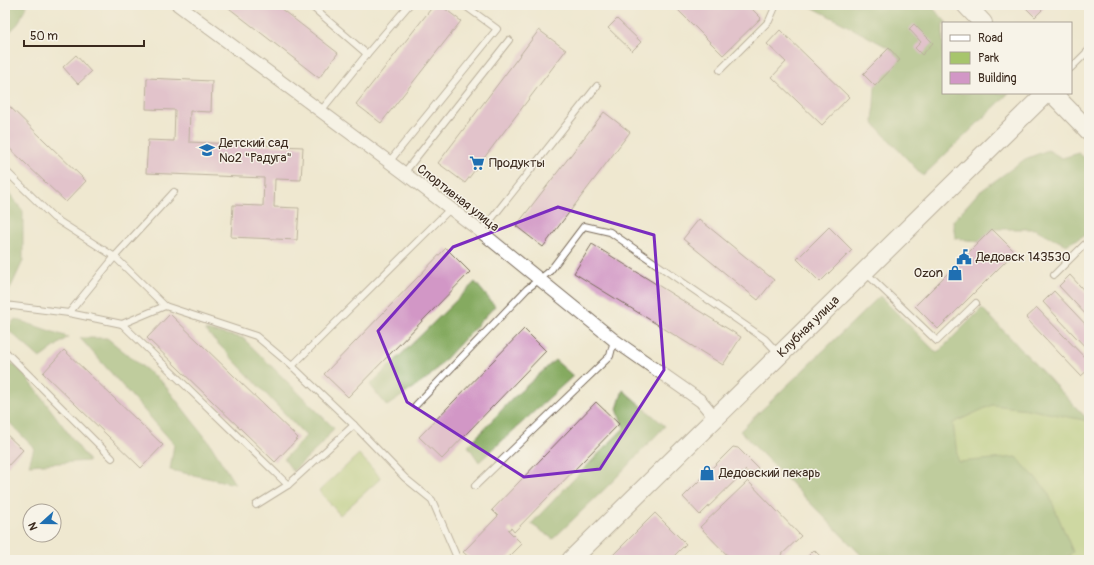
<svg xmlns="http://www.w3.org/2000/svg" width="1094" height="565" viewBox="0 0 1094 565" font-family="Pangolin,sans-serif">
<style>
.green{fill:#a7c56c;stroke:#717845}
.forest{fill:#85aa60;stroke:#606a3f}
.building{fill:#d297c6}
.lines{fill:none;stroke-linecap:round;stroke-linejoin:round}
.lane-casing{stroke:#7a6c5c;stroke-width:8}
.street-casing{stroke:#7a6c5c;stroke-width:14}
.secondary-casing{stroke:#7a6c5c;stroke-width:20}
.lane{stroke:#fff;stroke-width:6}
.street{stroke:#fff;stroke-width:12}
.secondary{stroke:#fff;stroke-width:18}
.marked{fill:none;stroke:#7b2cbf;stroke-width:3;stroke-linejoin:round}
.labels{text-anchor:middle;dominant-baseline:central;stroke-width:3;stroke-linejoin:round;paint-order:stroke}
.poi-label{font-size:13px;fill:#3b2a1e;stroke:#f7f3e8;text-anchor:start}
.street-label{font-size:13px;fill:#3b2a1e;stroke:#f7f3e8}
</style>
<rect width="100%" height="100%" fill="#f7f3e8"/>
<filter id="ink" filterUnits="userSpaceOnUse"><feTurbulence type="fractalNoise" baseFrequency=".025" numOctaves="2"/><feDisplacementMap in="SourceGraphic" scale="8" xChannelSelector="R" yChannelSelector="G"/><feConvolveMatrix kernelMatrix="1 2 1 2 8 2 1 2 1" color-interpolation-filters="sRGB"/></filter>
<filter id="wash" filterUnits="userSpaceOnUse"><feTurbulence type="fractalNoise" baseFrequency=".012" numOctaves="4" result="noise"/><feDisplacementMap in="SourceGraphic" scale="16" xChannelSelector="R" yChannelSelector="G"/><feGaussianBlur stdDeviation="0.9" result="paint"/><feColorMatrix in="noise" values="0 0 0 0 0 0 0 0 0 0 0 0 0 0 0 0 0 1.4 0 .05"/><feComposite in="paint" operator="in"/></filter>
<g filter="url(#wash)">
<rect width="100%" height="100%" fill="#efe8d0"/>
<g class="green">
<path d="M880 296 937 353 982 308 1089 421V560H866L740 431Z"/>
<path d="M359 454 381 478 340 515 319 491Z"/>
</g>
<g class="forest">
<path d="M5 5H27L18 24 5 36Z"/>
<path d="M808 5H930L947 23H943V93H1009L923 176 873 123 875 86 900 59 889 48Z"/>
<path d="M1048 150 1062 158 1079 153 1089 162V233L1066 245 1035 229H992L979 242 955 238 953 221 978 193 1025 159Z"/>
<path d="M5 188 23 211V261L5 300Z"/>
<path d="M475 282 495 306 428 378 387 406 370 385Z"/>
<path d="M880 296 937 353 982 308 1089 421 1027 409 992 405 953 423 958 462 1016 457 1047 490 1073 552 1064 560H866L740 431Z"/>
<path d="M15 319 68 337 40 358 7 329Z"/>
<path d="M205 330 243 338 334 428 322 444 293 471 284 459 306 436Z"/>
<path d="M80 338H107L163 383 209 442 235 484 170 470 174 444Z"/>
<path d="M5 358 23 372 89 461 29 465 34 448 5 418Z"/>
<path d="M555 360 573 376 479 462 468 446 512 399Z"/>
<path d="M623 390 665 426 614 480 553 539 531 524 572 481 624 428 617 409Z"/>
</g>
<g id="blocks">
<g class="building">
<path d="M225 5H276L338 53 319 78Z"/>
<path d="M434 5H440L461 21 381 123 356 104Z"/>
<path d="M673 5H748L761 18 723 55Z"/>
<path d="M1023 5H1047L1035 17Z"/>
<path d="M617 19 641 42 632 51 608 28Z"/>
<path d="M914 24 933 43 922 55 915 48 921 42 909 29Z"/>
<path d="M539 30 566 50 465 183 438 163Z"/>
<path d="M780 30 849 97 822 125 772 77 786 62 767 44Z"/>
<path d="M889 48 900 60 875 86 863 74Z"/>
<path d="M76 55 91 72 78 84 63 67Z"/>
<path d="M147 78 212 81 211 112 190 111 189 142 303 147 301 180 275 179 274 207 299 208 297 240 231 237 233 205 263 206 264 178 146 173 148 140 174 141 175 110 146 109Z"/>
<path d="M5 102 86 181 66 202 5 144Z"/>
<path d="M604 112 630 132 543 247 516 226Z"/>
<path d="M699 219 774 280 758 300 683 239Z"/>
<path d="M829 227 852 250 820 282 797 259Z"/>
<path d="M992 229 1015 252 938 329 915 306Z"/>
<path d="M592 244 741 337 723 365 574 273Z"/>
<path d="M446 248 470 272 348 397 324 374Z"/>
<path d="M1070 275 1089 296V318L1059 286Z"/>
<path d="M1054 291 1089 328V351L1043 302Z"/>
<path d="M1037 308 1089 362V369L1081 376 1026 318Z"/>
<path d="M170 314 298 438 275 462 147 338Z"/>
<path d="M524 329 546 351 442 459 419 437Z"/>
<path d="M64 350 163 445 141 468 43 373Z"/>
<path d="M596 402 619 424 514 532 511 528 508 530 522 544 506 560H472L463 552 498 516 492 510Z"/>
<path d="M5 433 23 450 5 469Z"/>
<path d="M733 447 738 448 758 468 751 476 746 470 700 515 683 497Z"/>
<path d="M748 481 801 536 776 560H732L700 527Z"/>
<path d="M655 513 686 544 670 560H608Z"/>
<path d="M814 550 824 560H804Z"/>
</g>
</g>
</g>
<g filter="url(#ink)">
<use href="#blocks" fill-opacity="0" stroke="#7a6c5c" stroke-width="1"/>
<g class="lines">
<g class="lane-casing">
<g id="lane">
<path d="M310 5 367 54"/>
<path d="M1071 68 1089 50"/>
<path d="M720 70 769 21 776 5"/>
<path d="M320 112 367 54 409 5"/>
<path d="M389 162 497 29 464 5"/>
<path d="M5 170 54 218 115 257 165 306"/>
<path d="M404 173 509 40"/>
<path d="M480 231 489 222 597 86"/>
<path d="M866 273 937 341 976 303"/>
<path d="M1054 275 1089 240"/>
<path d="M5 305 69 313 122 324 288 485"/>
<path d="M69 313 117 254 174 192"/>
<path d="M122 324 165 306 256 336 292 366 354 425 405 478 432 500 458 560"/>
<path d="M5 351 112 458"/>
<path d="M292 366 450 209"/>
<path d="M416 405 527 289 550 271 584 226 610 232 765 339 778 353"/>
<path d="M475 486 610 356 614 340"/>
<path d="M256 505 288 485 354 425"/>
</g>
</g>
<g class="street-casing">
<path id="street" d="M178 5 404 173 480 231 614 340 701 401 716 419"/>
</g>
<g class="secondary-casing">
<g id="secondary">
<path d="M966 5 983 23"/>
<path d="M1052 93 1089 131"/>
<path id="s1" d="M571 560C730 405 887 248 1046 93"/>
</g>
</g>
<use href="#lane" class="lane"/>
<use href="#street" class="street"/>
<use href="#secondary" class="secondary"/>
</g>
</g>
<path d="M0 0H1094V565H0ZM558 207 654 235 664 370 600 469 524 477 407 402 378 331 453 247Z" fill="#efe8d0" fill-opacity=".55" fill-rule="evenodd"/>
<path class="marked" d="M558 207 654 235 664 370 600 469 524 477 407 402 378 331 453 247Z"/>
<defs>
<g id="school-bare" transform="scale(1.2)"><path d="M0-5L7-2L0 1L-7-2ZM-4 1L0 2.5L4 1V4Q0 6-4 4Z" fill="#1f6fb2" stroke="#f7f3e8" stroke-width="2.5" paint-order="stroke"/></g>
<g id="supermarket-bare" transform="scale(1.2)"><path d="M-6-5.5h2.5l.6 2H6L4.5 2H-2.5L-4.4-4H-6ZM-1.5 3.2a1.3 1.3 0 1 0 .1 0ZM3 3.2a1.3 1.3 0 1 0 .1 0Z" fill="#1f6fb2" stroke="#f7f3e8" stroke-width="2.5" paint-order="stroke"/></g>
<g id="civic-bare" transform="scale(1.2)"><path d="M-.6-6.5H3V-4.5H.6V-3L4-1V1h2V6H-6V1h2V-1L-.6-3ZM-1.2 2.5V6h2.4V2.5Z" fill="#1f6fb2" stroke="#f7f3e8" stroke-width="2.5" paint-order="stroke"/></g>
<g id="shop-bare" transform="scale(1.2)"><path d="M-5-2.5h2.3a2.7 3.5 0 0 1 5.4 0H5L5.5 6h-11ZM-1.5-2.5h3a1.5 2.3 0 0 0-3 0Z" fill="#1f6fb2" stroke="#f7f3e8" stroke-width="2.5" paint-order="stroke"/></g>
</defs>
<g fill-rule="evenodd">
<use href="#school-bare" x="207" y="150"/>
<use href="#supermarket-bare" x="477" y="163"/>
<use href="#civic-bare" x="964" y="257"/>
<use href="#shop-bare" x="955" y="273"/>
<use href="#shop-bare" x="707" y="473"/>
</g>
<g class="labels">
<g class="poi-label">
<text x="219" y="143">Детский сад<tspan x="219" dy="15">№2 "Радуга"</tspan></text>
<text x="489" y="163">Продукты</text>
<text x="976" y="257">Дедовск 143530</text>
<text x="943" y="273" text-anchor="end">Ozon</text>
<text x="719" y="473">Дедовский пекарь</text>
</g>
<g class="street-label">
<text transform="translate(458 198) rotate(38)">Спортивная улица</text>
<text stroke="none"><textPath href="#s1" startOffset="333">Клубная улица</textPath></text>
</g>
</g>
<rect width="1094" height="565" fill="none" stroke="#f7f3e8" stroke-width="20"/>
<rect x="942" y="22" width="130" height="72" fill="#f7f3e8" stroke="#aca397"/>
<rect x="950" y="35" width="20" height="6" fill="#ffffff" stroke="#aca397"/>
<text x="978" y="42" font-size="12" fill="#3b2a1e">Road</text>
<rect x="950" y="52" width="20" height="12" fill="#a7c56c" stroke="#aca397"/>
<text x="978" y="62" font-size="12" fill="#3b2a1e">Park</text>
<rect x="950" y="72" width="20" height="12" fill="#d297c6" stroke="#aca397"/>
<text x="978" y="82" font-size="12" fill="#3b2a1e">Building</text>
<g transform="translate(42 523) rotate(249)"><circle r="19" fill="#f7f3e8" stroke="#aca397"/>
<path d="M0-3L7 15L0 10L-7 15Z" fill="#1f6fb2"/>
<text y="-6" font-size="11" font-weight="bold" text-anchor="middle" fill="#3b2a1e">N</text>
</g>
<path d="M24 40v6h120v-6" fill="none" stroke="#3b2a1e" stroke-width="2"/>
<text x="30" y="40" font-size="12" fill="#3b2a1e" stroke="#f7f3e8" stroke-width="3" paint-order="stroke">50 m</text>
</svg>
